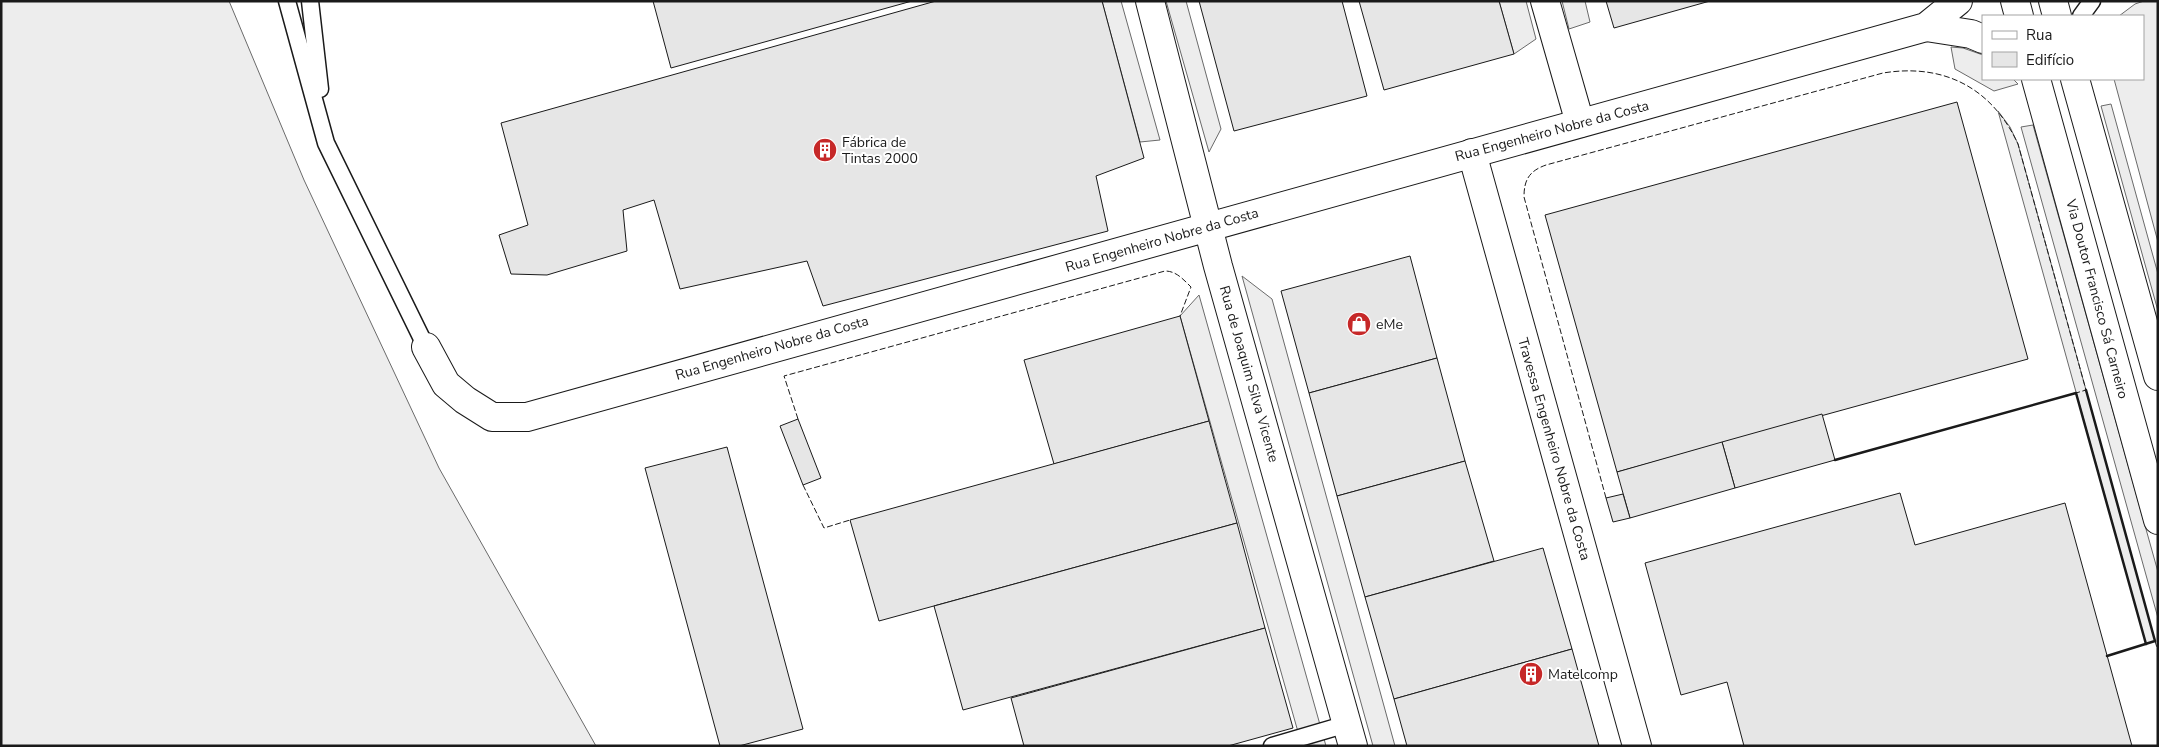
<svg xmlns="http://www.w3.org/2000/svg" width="2159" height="747" viewBox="0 0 2159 747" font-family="'Nunito Sans',sans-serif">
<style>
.built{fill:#ededed;stroke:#6a6a6a}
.building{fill:#e6e6e6;stroke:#1a1a1a}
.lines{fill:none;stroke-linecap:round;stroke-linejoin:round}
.service-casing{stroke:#1a1a1a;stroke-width:19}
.minor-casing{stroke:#1a1a1a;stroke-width:30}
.secondary-casing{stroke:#1a1a1a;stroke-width:30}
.service{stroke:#fff;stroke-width:16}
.minor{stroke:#fff;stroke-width:28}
.secondary{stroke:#fff;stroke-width:28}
.fence{stroke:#1a1a1a;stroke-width:1;stroke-dasharray:6 2.5;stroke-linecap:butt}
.wall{stroke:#1a1a1a;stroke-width:2.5}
.labels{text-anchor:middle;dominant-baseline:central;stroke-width:4;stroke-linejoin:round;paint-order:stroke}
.street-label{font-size:14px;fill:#1a1a1a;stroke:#fff}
.poi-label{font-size:14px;fill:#1a1a1a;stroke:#fff;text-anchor:start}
</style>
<rect width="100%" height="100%" fill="#fff"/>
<g class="built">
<path d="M1 1H229L304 180 439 468 596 746H1Z"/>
<path d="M1102 1H1121L1160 140 1140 142Z"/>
<path d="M1166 1H1186L1221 129 1209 152Z"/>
<path d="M1499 1H1526L1536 39 1514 54Z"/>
<path d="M1562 1H1585L1590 22 1569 29Z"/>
<path d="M2144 1H2158V242L2114 79H2143V16H2119L2135 4Z"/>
<path d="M1951 47 1963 48 1983 55V79H2013L2018 84 1994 91 1955 69Z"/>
<path d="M2111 104 2158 274V311L2101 106Z"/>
<path d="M1998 111 2010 127 2018 144 2086 390 2155 641 2146 644Z"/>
<path d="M2033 125 2158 572V618L2021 127Z"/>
<path d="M1242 276 1272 299 1395 746H1373Z"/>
<path d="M1199 295 1326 746H1302L1180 316Z"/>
</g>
<g class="building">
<path d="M653 1H912L671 68Z"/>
<path d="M936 1H1102L1144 158 1096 176 1108 231 823 306 807 261 680 289 654 200 623 210 627 251 547 275 511 274 499 235 528 225 501 123Z"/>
<path d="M1199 1H1342L1367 96 1234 131Z"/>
<path d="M1359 1H1499L1514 54 1384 90Z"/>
<path d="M1606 1H1710L1614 28Z"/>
<path d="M1957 102 2028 359 1617 472 1545 215Z"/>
<path d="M1410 256 1437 358 1309 393 1281 291Z"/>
<path d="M1180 316 1209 421 1054 464 1024 360Z"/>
<path d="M1437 358 1465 461 1337 496 1309 393Z"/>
<path d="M1822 414 1835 460 1735 488 1722 442Z"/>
<path d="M798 419 821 478 803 485 780 426Z"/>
<path d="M1209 421 1237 523 879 621 850 520Z"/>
<path d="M1722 442 1735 488 1630 518 1617 472Z"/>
<path d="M727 447 803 729 739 746H720L645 468Z"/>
<path d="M1465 461 1494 561 1365 597 1337 496Z"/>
<path d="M1900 493 1915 545 2065 503 2132 746H1744L1727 682 1681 695 1645 563Z"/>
<path d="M1623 494 1630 518 1613 522 1606 498Z"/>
<path d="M1237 523 1265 628 963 710 934 606Z"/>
<path d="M1543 548 1572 649 1394 699 1365 597Z"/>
<path d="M1265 628 1293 728 1228 746H1024L1011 698Z"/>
<path d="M1572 649 1599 746H1407L1394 699Z"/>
</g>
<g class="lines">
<g class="service-casing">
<g id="service">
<path d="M287 1 326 143 426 347"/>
<path d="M310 1 320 89"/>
<path d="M2081 16 2092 1"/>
<path d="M1272 746 1347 724"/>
</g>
</g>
<g class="minor-casing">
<g id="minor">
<path d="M1150 1 1218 266 1353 746"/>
<path d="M1545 1 1580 123"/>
<path d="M1926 27 1971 34 1983 39"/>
<path d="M1472 153 1637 746"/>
<path d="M426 347 446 384 465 400 492 417H527L1926 27 1958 1"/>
</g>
</g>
<g class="secondary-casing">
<g id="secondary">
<path d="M2015 1 2019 16"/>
<path d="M2053 1 2057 16"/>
<path d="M2036 79 2158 520"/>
<path d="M2075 79 2158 376"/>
</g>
</g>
<use href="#service" class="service"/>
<use href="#minor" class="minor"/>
<use href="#secondary" class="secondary"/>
<g class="fence">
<path d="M798 419 784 376 1165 271C1176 271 1183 279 1191 287L1180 316"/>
<path d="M803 485 824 528 850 520"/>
<path d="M1606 498 1524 197C1524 180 1529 171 1546 165L1883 73C1944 63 1992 88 2018 144L2086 390 2076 393"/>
<path d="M2155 641 2158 651"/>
</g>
<g class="wall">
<path d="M2086 390 2155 641 2107 656"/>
<path d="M1835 460 2076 393 2146 644"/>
</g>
</g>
<defs>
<g id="building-disc" transform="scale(1.25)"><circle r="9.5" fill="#c62828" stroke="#fff"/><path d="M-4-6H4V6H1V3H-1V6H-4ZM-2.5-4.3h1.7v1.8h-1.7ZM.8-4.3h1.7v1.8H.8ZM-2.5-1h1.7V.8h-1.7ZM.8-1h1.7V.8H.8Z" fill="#fff"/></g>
<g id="shop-disc" transform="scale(1.25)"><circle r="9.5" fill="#c62828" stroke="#fff"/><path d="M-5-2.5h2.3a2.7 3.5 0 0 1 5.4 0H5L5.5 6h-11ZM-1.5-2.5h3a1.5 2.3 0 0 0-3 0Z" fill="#fff"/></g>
</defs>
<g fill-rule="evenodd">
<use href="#building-disc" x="825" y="150"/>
<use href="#shop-disc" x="1359" y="324"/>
<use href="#building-disc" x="1531" y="674"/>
</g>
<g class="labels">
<g class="street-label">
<text transform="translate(1552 131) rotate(-15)">Rua Engenheiro Nobre da Costa</text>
<text transform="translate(1162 240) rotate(-16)">Rua Engenheiro Nobre da Costa</text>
<text transform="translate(2097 299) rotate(75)">Via Doutor Francisco Sá Carneiro</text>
<text transform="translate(772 348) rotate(-16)">Rua Engenheiro Nobre da Costa</text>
<text transform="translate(1249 374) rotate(74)">Rua de Joaquim Silva Vicente</text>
<text transform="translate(1554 449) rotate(74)">Travessa Engenheiro Nobre da Costa</text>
</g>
<g class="poi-label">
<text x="842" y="142">Fábrica de<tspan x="842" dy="16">Tintas 2000</tspan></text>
<text x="1376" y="324">eMe</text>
<text x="1548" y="674">Matelcomp</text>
</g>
</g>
<rect width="2159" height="747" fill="none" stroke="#1a1a1a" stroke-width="5"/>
<rect x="1982" y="15" width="162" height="65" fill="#ffffff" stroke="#a3a3a3"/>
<rect x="1992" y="31" width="25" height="8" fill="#ffffff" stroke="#a3a3a3"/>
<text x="2026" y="40" font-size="15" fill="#1a1a1a">Rua</text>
<rect x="1992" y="52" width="25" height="15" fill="#e6e6e6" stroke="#a3a3a3"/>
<text x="2026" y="65" font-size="15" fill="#1a1a1a">Edifício</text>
</svg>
